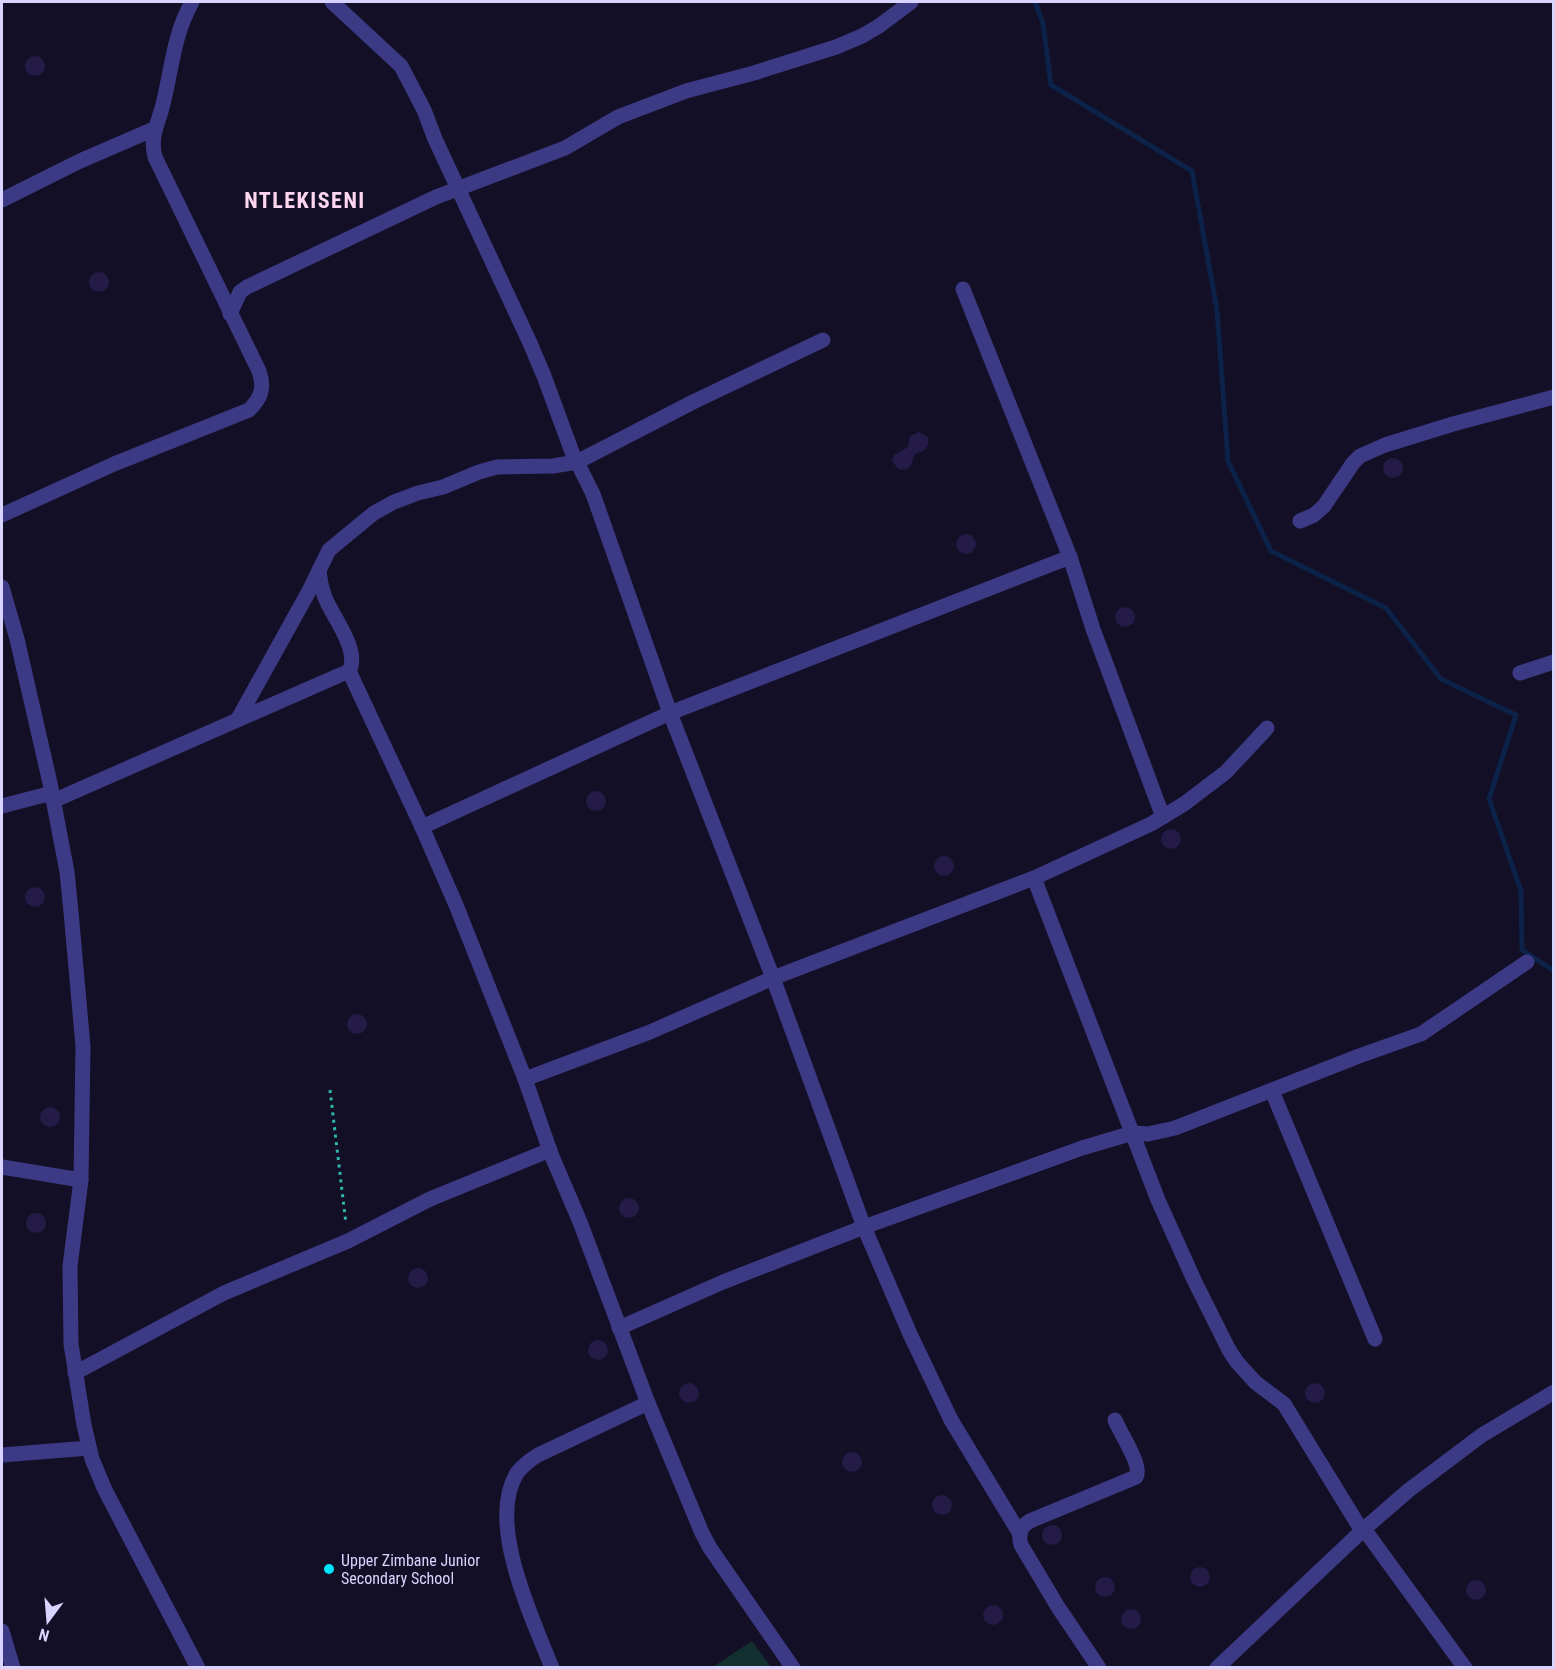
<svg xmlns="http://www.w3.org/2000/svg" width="1555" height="1669" viewBox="0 0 1555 1669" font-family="'Roboto Condensed',sans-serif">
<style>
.green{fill:#12302f}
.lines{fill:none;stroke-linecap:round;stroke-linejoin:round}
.stream{stroke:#0c2248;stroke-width:5}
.building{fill:#241b47}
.path{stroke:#2fb8b0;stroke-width:3;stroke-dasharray:3 4.5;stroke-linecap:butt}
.minor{stroke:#3d3a85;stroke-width:15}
.poi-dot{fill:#00e5ff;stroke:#130f26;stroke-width:2}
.labels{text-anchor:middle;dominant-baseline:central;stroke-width:4.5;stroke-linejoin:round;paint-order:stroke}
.poi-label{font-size:16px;fill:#d9d4ff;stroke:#130f26;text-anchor:start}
.district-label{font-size:22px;font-weight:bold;letter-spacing:1.5px;fill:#ffd6f0;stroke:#130f26}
</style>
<rect width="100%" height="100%" fill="#130f26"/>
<path class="green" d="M752 1641 771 1667H713Z"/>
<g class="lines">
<path class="stream" d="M1035 2 1043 23 1051 85 1192 171 1217 310 1228 461 1271 551 1386 608 1441 679 1516 715 1489 799 1521 891 1522 950 1554 971"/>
</g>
<g class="building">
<circle cx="35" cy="66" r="10"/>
<circle cx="99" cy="282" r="10"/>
<path d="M919 432 928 437V446L923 451 915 454 910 467 904 470 898 469 892 461 894 455 908 447 910 436Z"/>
<circle cx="1393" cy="468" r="10"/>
<circle cx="966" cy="544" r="10"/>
<circle cx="1125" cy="617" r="10"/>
<circle cx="596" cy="801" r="10"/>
<circle cx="1171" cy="839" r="10"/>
<circle cx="944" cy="866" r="10"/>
<circle cx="35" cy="897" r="10"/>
<circle cx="357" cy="1024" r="10"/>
<circle cx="50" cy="1117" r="10"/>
<circle cx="629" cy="1208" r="10"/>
<circle cx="36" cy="1223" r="10"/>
<circle cx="418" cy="1278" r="10"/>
<circle cx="598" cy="1350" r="10"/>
<circle cx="1315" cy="1393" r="10"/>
<circle cx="689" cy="1393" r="10"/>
<circle cx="852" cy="1462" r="10"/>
<circle cx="942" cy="1505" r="10"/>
<circle cx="1052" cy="1535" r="10"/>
<circle cx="1200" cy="1577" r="10"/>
<circle cx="1105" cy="1587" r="10"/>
<circle cx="1476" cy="1590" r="10"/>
<circle cx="993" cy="1615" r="10"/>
<circle cx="1131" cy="1619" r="10"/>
</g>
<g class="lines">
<path class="path" d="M330 1090 346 1224"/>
<g class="minor">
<path d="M332 2 401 66 424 110 435 139 530 343 544 376 572 452 593 494 670 713 773 978 864 1227 910 1334 951 1420 1020 1534"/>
<path d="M2 200 80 161 154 129"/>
<path d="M963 289 1070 557 1093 629 1163 817"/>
<path d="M230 314 240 292 247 287 436 197 565 148 618 117 686 91 754 73 836 47 862 36 879 26 911 2"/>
<path d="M2 515 114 464 249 410C261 398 265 388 259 371L155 157C150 138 157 126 162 108 172 70 173 36 192 2"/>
<path d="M1300 521 1314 515 1324 506 1353 463 1360 456 1385 445 1453 424 1554 397"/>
<path d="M319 570C320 581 322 592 327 602 335 619 360 652 349 671L422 827 456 905 525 1079 551 1154 580 1222 648 1403 702 1533 710 1548 793 1668"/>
<path d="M2 587 17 639 50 783 67 872 71 912 83 1046 81 1180 70 1266 71 1344 84 1425 92 1459 105 1490 198 1668"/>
<path d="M1520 673 1554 662"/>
<path d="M238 719 309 591 329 550 374 513 394 502 418 493 443 487 479 472 497 467 553 466 577 462 693 402 823 340"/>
<path d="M53 801 349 671"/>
<path d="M2 806 52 793"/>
<path d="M422 827 670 713 1070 557"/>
<path d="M1034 878 1158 1200 1195 1282 1229 1350 1237 1362 1255 1382 1284 1404 1362 1531"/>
<path d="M525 1079 650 1032 773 978 1034 878 1151 824 1184 804 1226 772 1267 728"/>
<path d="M1272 1091 1375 1339"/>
<path d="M2 1167 81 1180"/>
<path d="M619 1328 723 1282 864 1227 1082 1148 1133 1133 1148 1134 1175 1128 1359 1056 1421 1034 1527 962"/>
<path d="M75 1373 224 1293 348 1241 430 1199 550 1150"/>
<path d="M2 1455 89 1448"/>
<path d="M1364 1529 1465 1668"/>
<path d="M2 1631 13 1668"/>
<path d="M552 1668C533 1619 486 1523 517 1473 523 1465 530 1460 538 1455L648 1403"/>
<path d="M1099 1668 1058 1607 1021 1545C1018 1534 1020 1527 1030 1521L1136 1477C1143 1466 1120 1433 1115 1420"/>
<path d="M1217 1668 1364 1529 1409 1490 1482 1435 1554 1392"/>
</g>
</g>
<circle class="poi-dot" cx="329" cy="1569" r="6"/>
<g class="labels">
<g class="poi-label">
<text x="341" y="1560">Upper Zimbane Junior<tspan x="341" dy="18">Secondary School</tspan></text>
</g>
<g class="district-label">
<text x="305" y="200">NTLEKISENI</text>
</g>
</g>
<rect width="1555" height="1669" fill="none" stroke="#d9d4ff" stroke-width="6"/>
<g transform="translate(48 1621) rotate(196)" stroke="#130f26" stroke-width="4.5" paint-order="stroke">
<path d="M0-4.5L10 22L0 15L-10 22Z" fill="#d9d4ff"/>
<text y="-9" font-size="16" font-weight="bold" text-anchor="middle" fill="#d9d4ff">N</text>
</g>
</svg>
